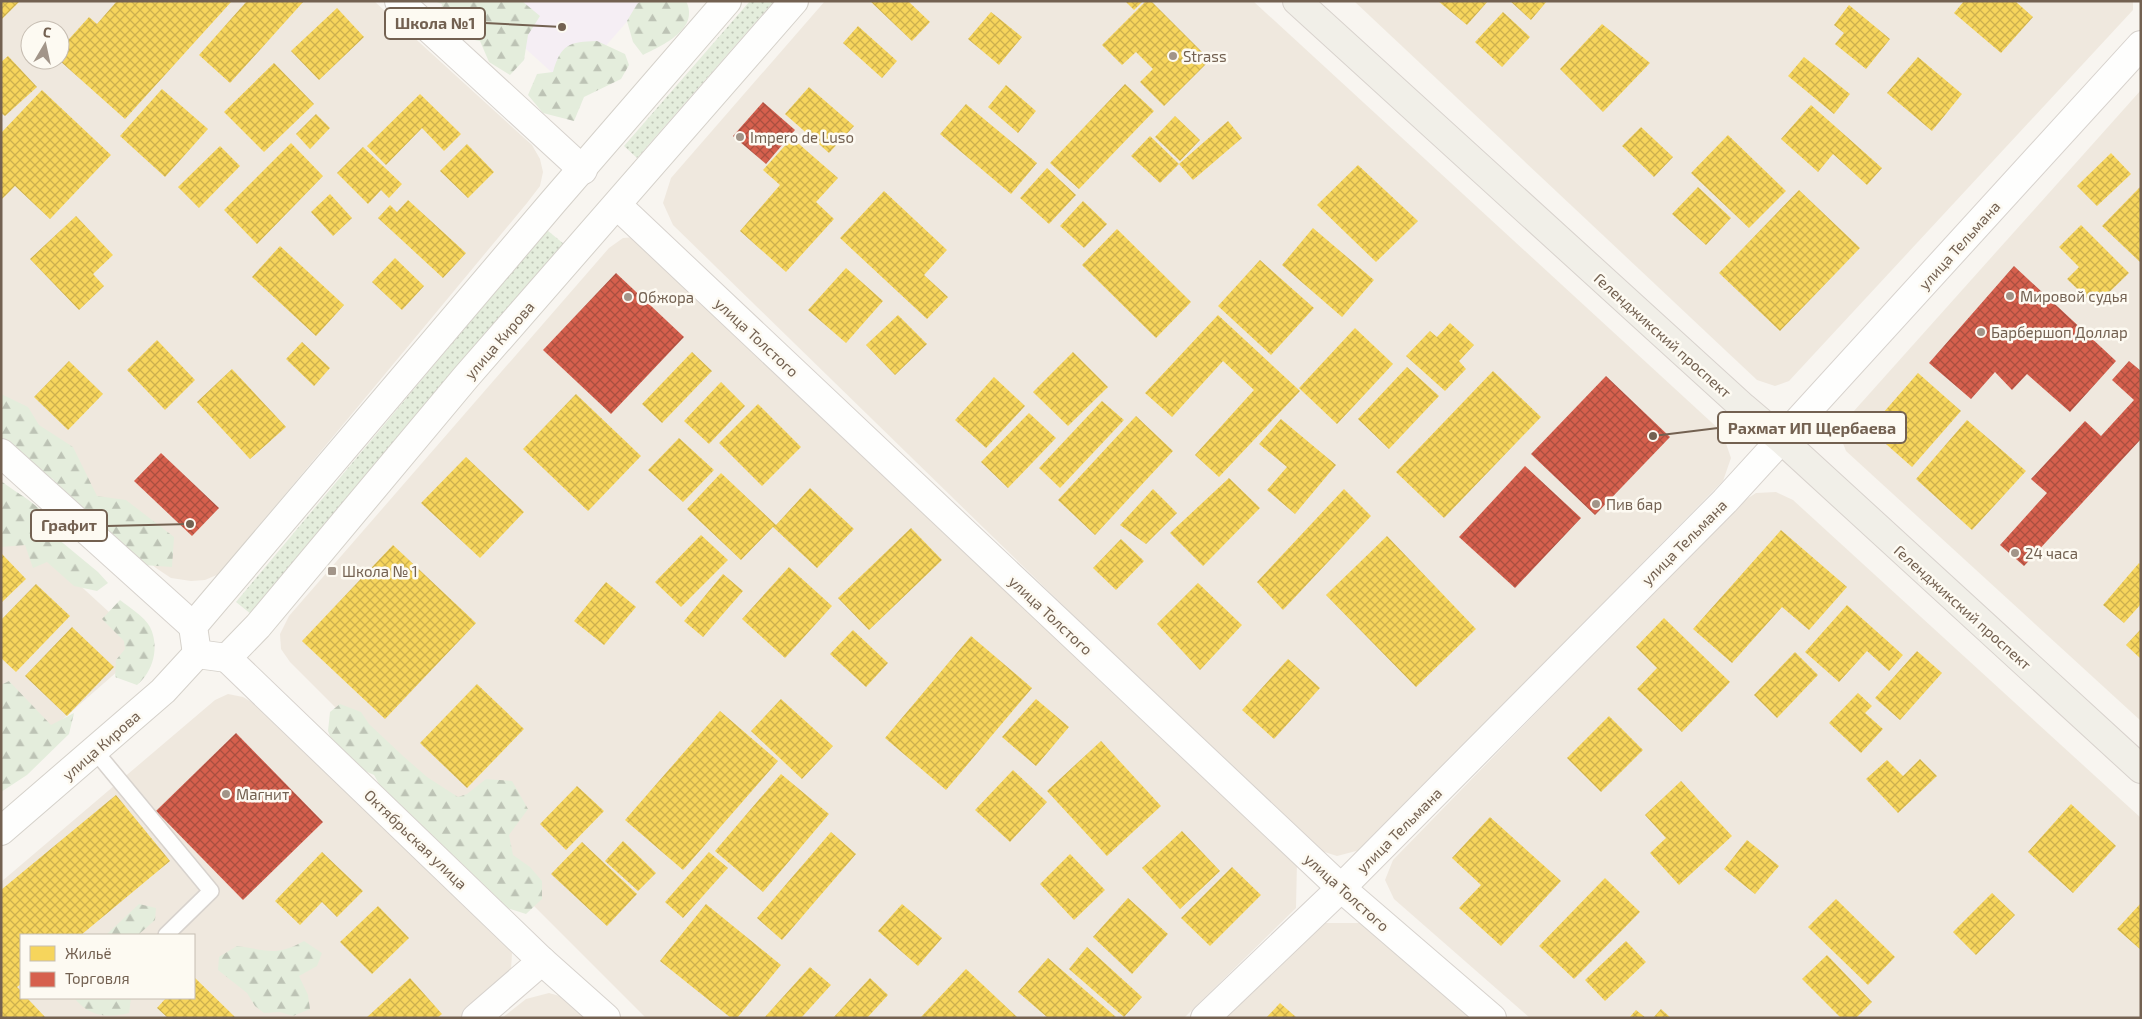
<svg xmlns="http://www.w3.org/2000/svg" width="2142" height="1019" viewBox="0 0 2142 1019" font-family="'Exo 2',sans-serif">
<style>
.residential{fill:#efe8de;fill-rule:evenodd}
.education{fill:#f5eef4}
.grass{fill:url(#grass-dots)}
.forest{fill:url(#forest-firs)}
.homes{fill:url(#homes-cross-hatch)}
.shops{fill:url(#shops-cross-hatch)}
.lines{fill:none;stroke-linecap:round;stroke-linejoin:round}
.lane-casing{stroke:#d7d2cd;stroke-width:18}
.street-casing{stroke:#d7d2cd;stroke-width:30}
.secondary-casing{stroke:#d5d1ca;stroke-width:30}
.primary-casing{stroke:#d8d2cd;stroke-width:30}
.lane{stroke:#fefefd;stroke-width:15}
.street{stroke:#fefefd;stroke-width:28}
.secondary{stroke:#fefefd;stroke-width:28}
.primary{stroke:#f1efe8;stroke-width:28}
.poi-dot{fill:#a29589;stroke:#fdfaf2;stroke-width:2}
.labels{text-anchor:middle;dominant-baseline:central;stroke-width:5;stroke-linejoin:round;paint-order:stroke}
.poi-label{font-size:15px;fill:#736151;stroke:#fdfaf2;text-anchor:start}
.street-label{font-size:15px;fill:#736151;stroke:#fdfaf2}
.leader{fill:none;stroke:#736151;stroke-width:2}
.callout-dot{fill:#736151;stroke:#fdfaf2;stroke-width:2}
.callout{fill:#fdfaf2;stroke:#736151;stroke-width:2}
.callout-label{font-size:16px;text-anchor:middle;font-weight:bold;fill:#736151}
</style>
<defs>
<pattern id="grass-dots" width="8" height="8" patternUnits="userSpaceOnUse" patternTransform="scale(1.25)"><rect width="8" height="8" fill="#e4eddc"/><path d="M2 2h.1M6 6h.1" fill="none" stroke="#bdc3b5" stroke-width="1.8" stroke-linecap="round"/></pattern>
<pattern id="forest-firs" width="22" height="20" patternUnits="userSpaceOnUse" patternTransform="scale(1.25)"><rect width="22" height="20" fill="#e4eddc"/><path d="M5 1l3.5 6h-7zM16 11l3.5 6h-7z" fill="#bdc3b5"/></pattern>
<pattern id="homes-cross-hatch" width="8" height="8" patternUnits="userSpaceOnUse" patternTransform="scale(1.25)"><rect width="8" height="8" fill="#f6d55c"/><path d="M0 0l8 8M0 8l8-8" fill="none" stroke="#ccb04e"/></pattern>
<pattern id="shops-cross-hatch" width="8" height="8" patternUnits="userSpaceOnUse" patternTransform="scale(1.25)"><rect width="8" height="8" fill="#d6604d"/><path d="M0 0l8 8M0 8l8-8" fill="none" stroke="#a94f40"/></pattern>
</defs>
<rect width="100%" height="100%" fill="#f8f5f0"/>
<g class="residential">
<path d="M1 1H374L532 145 540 159 543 172 540 186 527 203 219 574 205 580 191 581 171 578 156 568 1 427ZM30 30H60V60H30Z"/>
<path d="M825 1H1253L1722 432 1731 458 1723 481 1360 850 1337 856 1312 848 673 225 663 203 671 178Z"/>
<path d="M1354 1H2133V10L1789 381 1775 386 1757 380Z"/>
<path d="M2141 90V721L1846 451 1840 436 1845 421Z"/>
<path d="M636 237 1297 862 1296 908 1184 1018H646L290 662 281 649 280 634 289 616 609 248 623 238Z"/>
<path d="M1776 492 1793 500 2141 818V1018H1530L1394 899 1385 880 1393 860 1739 504 1756 493Z"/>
<path d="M1 513 134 635 127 663 1 773Z"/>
<path d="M228 694 243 697 258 706 502 935 512 953 511 970 499 987 462 1018H1V882L215 700ZM21 935H194V998H21Z"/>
<path d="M1317 923H1364L1475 1018H1224Z"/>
<path d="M549 993 570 999 590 1018H502L526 999Z"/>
</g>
<path class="education" d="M473 1H645L569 88Z"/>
<g class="grass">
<path d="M750 1H774L637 158 624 146Z"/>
<path d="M547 230 565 245 251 614 236 602Z"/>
</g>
<g class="forest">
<path d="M434 1H522L540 16 528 35 524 60 510 75 489 62 480 41 459 37 439 22 442 4Z"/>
<path d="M641 1H686C700 29 663 45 643 55L633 42 627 21 637 4Z"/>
<path d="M597 41 625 54 629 65 621 79 584 97 574 121 543 113 528 95 537 74 553 72C561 44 569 42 597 41Z"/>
<path d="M1 394 28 407 39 425 73 447 97 496 126 500 174 537 172 567 129 564 58 490 53 479 30 468 1 442Z"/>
<path d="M1 481C17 494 53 510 52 534L98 572 108 583 97 591 74 586 47 562 33 568 25 545 1 547Z"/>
<path d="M120 600C130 608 144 616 150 627 160 647 153 672 137 685L115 677 116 660 125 649 124 641 102 619Z"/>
<path d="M9 681 51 725 74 713 69 734 27 775 1 792V685Z"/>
<path d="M340 704 361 712 369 724 403 756 427 777 458 797 467 794 486 779 512 781 528 809 509 835 513 855 530 867 542 881V899L526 914 491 903 387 798 374 775 354 766 338 756 328 731 330 712Z"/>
<path d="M139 904 156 908 155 920 138 935H106Z"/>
<path d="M304 941 322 953 317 966 299 976 308 995 310 1009 293 1016 280 1012 264 1013 255 1006 247 993 218 970 219 957 237 946C267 950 276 957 304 941Z"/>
<path d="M74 998H131L129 1013C106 1019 89 1016 74 998Z"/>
</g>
<g class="homes">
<path d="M1 1H20L1 20Z"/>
<path d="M117 1H232L125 119 60 61V49L89 17 97 24Z"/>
<path d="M247 1H304L230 83 199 55Z"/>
<path d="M870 1H908L930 22 912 41Z"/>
<path d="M1125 1H1143L1134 10Z"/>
<path d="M1146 1H1151L1210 60 1164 106 1140 82 1153 69 1136 52 1122 65 1102 45Z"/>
<path d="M1438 1H1488L1467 25Z"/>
<path d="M1510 1H1547L1531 20Z"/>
<path d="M1964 1H2015L2033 17 2001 53 1954 13Z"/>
<path d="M1849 5 1890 39 1866 69 1835 44 1844 33 1834 25Z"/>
<path d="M337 8 364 37 319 80 291 51Z"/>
<path d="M991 12 1022 37 999 65 968 39Z"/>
<path d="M1503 12 1530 37 1502 67 1475 42Z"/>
<path d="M1602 24 1650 63 1603 112 1560 69Z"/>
<path d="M858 26 897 61 882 78 843 43Z"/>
<path d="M8 56 37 87 5 116 1 113V62Z"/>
<path d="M1804 57 1850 94 1834 114 1788 76Z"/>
<path d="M1918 57 1962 94 1932 131 1887 93Z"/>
<path d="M274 63 314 104 264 152 224 112Z"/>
<path d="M1125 84 1154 111 1079 189 1050 163Z"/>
<path d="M1006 85 1036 111 1018 133 988 107Z"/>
<path d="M809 87 854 126 829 153 785 114Z"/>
<path d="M162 89 208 129 165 177 120 136Z"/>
<path d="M42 90 111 155 50 219 15 186 1 200V133Z"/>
<path d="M420 94 461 134 444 151 422 128 386 165 367 146Z"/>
<path d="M966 104 1037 163 1011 194 940 134Z"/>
<path d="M1811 105 1882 168 1867 185 1833 154 1818 172 1781 139Z"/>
<path d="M316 114 330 128 310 149 296 134Z"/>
<path d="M1175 116 1200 140 1180 161 1155 137Z"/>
<path d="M1228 121 1242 138 1193 180 1179 164Z"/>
<path d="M1641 127 1673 157 1654 177 1622 146Z"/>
<path d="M1728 135 1786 191 1749 228 1691 173Z"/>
<path d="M1150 136 1179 164 1160 183 1131 156Z"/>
<path d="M792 138 838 178 816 202 834 219 786 272 740 231 780 185 763 170Z"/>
<path d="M291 143 323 176 257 244 224 210Z"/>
<path d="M467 144 494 172 468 198 440 171Z"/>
<path d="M220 146 240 166 199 208 178 187Z"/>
<path d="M363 147 402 184 389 198 381 190 368 204 337 173Z"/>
<path d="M2111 153 2131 174 2097 206 2077 186Z"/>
<path d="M1358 165 1418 221 1376 262 1317 205Z"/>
<path d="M1047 168 1076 195 1049 224 1020 198Z"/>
<path d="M1698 187 1731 218 1706 245 1672 214Z"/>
<path d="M2140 187H2141V263L2102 226Z"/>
<path d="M1799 190 1860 248 1780 331 1719 273Z"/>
<path d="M884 191 947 250 924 275 948 297 927 319 840 238Z"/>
<path d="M330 194 352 218 333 236 311 212Z"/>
<path d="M408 200 466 253 443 278 378 218 390 205 397 212Z"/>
<path d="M1083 201 1107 224 1084 248 1060 226Z"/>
<path d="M76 216 113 255 93 274 104 286 79 310 30 259Z"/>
<path d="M2081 225 2129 273 2095 306 2067 279 2079 267 2059 247Z"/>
<path d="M1313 228 1374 280 1342 317 1282 265Z"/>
<path d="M1117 229 1191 302 1156 338 1082 265Z"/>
<path d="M280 246 344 305 316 336 252 277Z"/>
<path d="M395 258 424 286 402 310 372 282Z"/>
<path d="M1260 260 1314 308 1271 355 1218 306Z"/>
<path d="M846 268 883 301 846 343 808 310Z"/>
<path d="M898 315 927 344 895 375 866 345Z"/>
<path d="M1218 315 1300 391 1219 477 1195 455 1254 390 1223 361 1172 417 1145 393Z"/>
<path d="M1450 323 1474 345 1459 361 1466 369 1445 391 1406 356 1430 331 1437 337Z"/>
<path d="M1355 328 1393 364 1337 424 1299 388Z"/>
<path d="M157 340 195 380 165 410 127 370Z"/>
<path d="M302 342 330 368 314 386 286 359Z"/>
<path d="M692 352 712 371 662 423 642 404Z"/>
<path d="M1073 352 1108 387 1068 426 1033 392Z"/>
<path d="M69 361 103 394 68 430 34 397Z"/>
<path d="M1407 367 1439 396 1389 449 1358 419Z"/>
<path d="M232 369 286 427 250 459 197 402Z"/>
<path d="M1493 371 1541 417 1444 518 1396 472Z"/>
<path d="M1918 373 1961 411 1912 467 1869 429Z"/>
<path d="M994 377 1025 406 986 448 955 420Z"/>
<path d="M721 382 745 406 709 444 684 421Z"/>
<path d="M576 394 641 456 588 511 523 449Z"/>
<path d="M1102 401 1124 420 1060 488 1039 468Z"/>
<path d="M758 404 801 447 762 486 719 443Z"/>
<path d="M1029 413 1056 438 1008 488 981 462Z"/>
<path d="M1136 416 1173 451 1095 535 1058 500Z"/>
<path d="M1281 419 1336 465 1295 514 1267 490 1287 467 1259 444Z"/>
<path d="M1967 420 2026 471 1972 530 1916 479Z"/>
<path d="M679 438 714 470 683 502 648 470Z"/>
<path d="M466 457 524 512 480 558 421 503Z"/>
<path d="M721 473 776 525 810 488 854 529 817 568 773 527 741 560 687 509Z"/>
<path d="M1229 478 1260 508 1203 566 1170 533Z"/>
<path d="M1153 489 1177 513 1146 544 1120 525Z"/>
<path d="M1344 489 1371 516 1283 610 1257 582Z"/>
<path d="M911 528 942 560 869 630 838 598Z"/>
<path d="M1781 530 1847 587 1809 630 1782 607 1732 663 1693 629Z"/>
<path d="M701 535 728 560 681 607 655 582Z"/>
<path d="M1387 536 1476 629 1416 687 1326 595Z"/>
<path d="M1121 539 1144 561 1116 590 1093 568Z"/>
<path d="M393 545 476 623 385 719 302 641Z"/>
<path d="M1 553 26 579 1 603Z"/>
<path d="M2139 563 2141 565V604L2124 623 2103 605Z"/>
<path d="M789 567 832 606 785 658 742 619Z"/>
<path d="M723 574 743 591 703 637 684 621Z"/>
<path d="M606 582 636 607 604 645 574 621Z"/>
<path d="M1198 583 1242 625 1200 670 1157 624Z"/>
<path d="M36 584 70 616 16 672 1 658V620Z"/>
<path d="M1847 605 1903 655 1889 671 1867 651 1839 682 1805 652Z"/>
<path d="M1664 618 1730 682 1682 732 1637 689 1657 668 1636 647Z"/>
<path d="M72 627 114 667 67 716 25 676Z"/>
<path d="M2141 629V659L2126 645Z"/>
<path d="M853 630 888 663 866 687 830 654Z"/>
<path d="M971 636 1032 688 946 790 885 738Z"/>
<path d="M1917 651 1942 673 1900 720 1875 698Z"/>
<path d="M1795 652 1818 675 1777 718 1754 695Z"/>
<path d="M1288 659 1320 688 1274 739 1242 710Z"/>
<path d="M477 684 524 729 467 788 420 743Z"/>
<path d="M1858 693 1872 706 1865 713 1883 729 1861 753 1829 723Z"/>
<path d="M781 699 833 746 802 779 751 731Z"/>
<path d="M1036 699 1069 727 1036 766 1002 737Z"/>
<path d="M720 711 778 761 683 870 625 820Z"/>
<path d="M1609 716 1643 750 1601 792 1567 758Z"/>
<path d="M1101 741 1161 806 1107 856 1047 791Z"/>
<path d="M1920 759 1937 776 1898 813 1866 779 1887 760 1903 776Z"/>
<path d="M1013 770 1047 802 1010 842 975 810Z"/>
<path d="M781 774 829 814 763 892 715 851Z"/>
<path d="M1681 781 1732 836 1679 885 1650 853 1666 838 1645 815Z"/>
<path d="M577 786 604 811 566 850 540 824Z"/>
<path d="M116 795 170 861 81 935H21V984L17 987 21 991V998H27L46 1018H1V890Z"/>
<path d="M2071 804 2116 846 2073 893 2028 852Z"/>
<path d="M1490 817 1561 881 1501 946 1459 908 1481 885 1452 858Z"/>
<path d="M1182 831 1220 871 1180 909 1142 868Z"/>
<path d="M831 832 856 854 782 940 757 918Z"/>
<path d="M1747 840 1779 866 1755 894 1724 869Z"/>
<path d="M623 841 656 873 638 891 605 861Z"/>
<path d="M582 842 637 894 607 926 551 874Z"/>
<path d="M322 852 363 891 337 917 322 902 300 925 275 901Z"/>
<path d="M709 852 728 868 683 918 665 902Z"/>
<path d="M1070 854 1105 890 1074 920 1040 884Z"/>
<path d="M1232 867 1261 895 1210 946 1181 918Z"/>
<path d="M1605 878 1640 912 1574 979 1539 946Z"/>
<path d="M1992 893 2015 915 1976 955 1953 932Z"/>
<path d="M1128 898 1168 934 1132 974 1093 937Z"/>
<path d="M1836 899 1895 957 1868 985 1808 927Z"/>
<path d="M2141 903V950L2117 929Z"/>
<path d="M706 904 781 965 737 1018H731L660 961Z"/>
<path d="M902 904 942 938 918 966 878 931Z"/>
<path d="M378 906 409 938 372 974 340 942Z"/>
<path d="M1626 941 1646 962 1605 1001 1585 980Z"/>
<path d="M1087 947 1142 997 1124 1017 1069 969Z"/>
<path d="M1827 955 1872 1002 1856 1018H1841L1802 979Z"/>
<path d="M1048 958 1117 1018H1048L1018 992Z"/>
<path d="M810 967 831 985 801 1018H764Z"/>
<path d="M966 969 1018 1018H920Z"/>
<path d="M194 977 236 1018H168L157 1008 166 998H194Z"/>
<path d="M410 978 442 1014 437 1018H366Z"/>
<path d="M870 978 888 995 867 1018H833Z"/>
<path d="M1280 1003 1297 1018H1266Z"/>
<path d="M1661 1009 1671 1018H1653Z"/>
<path d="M1636 1010 1646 1018H1629Z"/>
</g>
<g class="shops">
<path d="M763 102 795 130 766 164 733 136Z"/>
<path d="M2014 266 2116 361 2070 412 2027 374 2012 390 1995 372 1971 399 1929 363Z"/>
<path d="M616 273 684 337 611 414 543 350Z"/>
<path d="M2129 361 2141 371V439L2024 566 2000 545 2047 493 2031 479 2085 421 2101 436 2134 400 2112 380Z"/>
<path d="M1606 376 1670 437 1595 515 1531 454Z"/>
<path d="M161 453 219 508 192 536 134 481Z"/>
<path d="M1525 466 1581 518 1515 588 1459 537Z"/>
<path d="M236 733 323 822 243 900 156 811Z"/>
</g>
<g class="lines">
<g class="lane-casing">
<path id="lane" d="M95 751 211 891 166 935"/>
</g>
<g class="street-casing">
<g id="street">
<path d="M399 1 583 170"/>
<path d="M617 205 1341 888 1492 1018"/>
<path d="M1 453 193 626"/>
<path d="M227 658 542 961 606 1018"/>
<path d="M476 1018 542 961"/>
<path d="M1205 1018 1341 888 1725 501 2141 45"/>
</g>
</g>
<g class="secondary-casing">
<g id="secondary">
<path d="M197 654 227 658 258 626 466 377 794 1"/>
<path d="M197 654 193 626 553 202 727 1"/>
<path d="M1 831 163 691 197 654"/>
</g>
</g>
<g class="primary-casing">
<path id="primary" d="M1297 1 1743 407 1782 440 2141 769"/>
</g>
<use href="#lane" class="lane"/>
<use href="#street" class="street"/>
<use href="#secondary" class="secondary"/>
<use href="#primary" class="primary"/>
</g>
<g class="poi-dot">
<circle cx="1173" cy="56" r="5"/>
<circle cx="740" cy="137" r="5"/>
<circle cx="2010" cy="296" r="5"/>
<circle cx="628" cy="297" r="5"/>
<circle cx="1981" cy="332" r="5"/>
<circle cx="1596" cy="504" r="5"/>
<circle cx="2015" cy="553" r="5"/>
<rect x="327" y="566" width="10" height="10" rx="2.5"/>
<circle cx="226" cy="794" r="5"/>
</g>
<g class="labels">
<g class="poi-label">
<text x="1183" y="56">Strass</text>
<text x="750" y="137">Impero de Luso</text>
<text x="2020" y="296">Мировой судья</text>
<text x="638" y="297">Обжора</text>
<text x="1991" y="332">Барбершоп Доллар</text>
<text x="1606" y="504">Пив бар</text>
<text x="2025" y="553">24 часа</text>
<text x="342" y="571">Школа № 1</text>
<text x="236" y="794">Магнит</text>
</g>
<g class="street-label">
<text transform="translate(1959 245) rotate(-48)">улица Тельмана</text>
<text transform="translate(1663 335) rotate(42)">Геленджикский проспект</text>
<text transform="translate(757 337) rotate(43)">улица Толстого</text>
<text transform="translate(499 340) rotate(-49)">улица Кирова</text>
<text transform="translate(1684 542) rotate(-45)">улица Тельмана</text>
<text transform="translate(1963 607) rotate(42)">Геленджикский проспект</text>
<text transform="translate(1051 615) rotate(43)">улица Толстого</text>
<text transform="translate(101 745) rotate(-41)">улица Кирова</text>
<text transform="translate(1399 830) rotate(-45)">улица Тельмана</text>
<text transform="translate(416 839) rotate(44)">Октябрьская улица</text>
<text transform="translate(1347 892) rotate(42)">улица Толстого</text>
</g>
</g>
<path class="leader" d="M562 27L485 23M1653 436L1718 428M190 524L107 526"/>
<g class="callout-dot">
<circle cx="562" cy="27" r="5"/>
<circle cx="1653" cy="436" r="5"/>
<circle cx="190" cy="524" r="5"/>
</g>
<g class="callout">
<rect x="385" y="8" width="100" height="31" rx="5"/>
<rect x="1718" y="412" width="188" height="31" rx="5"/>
<rect x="31" y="510" width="76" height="31" rx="5"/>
</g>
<g class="callout-label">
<text x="435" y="29">Школа №1</text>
<text x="1812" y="434">Рахмат ИП Щербаева</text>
<text x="69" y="531">Графит</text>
</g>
<rect width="2142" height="1019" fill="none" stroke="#736151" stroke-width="5"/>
<rect x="20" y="934" width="175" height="65" fill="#fdfaf2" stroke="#c6bdb2"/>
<rect x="30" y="946" width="25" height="15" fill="#f6d55c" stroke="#c6bdb2"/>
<text x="65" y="959" font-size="15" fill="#736151">Жильё</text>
<rect x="30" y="972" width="25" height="15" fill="#d6604d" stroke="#c6bdb2"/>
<text x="65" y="984" font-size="15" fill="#736151">Торговля</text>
<g transform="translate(45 45) rotate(9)"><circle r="24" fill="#fdfaf2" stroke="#c6bdb2"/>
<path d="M0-4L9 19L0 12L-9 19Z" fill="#a29589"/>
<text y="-8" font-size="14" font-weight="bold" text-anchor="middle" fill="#736151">С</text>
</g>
</svg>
